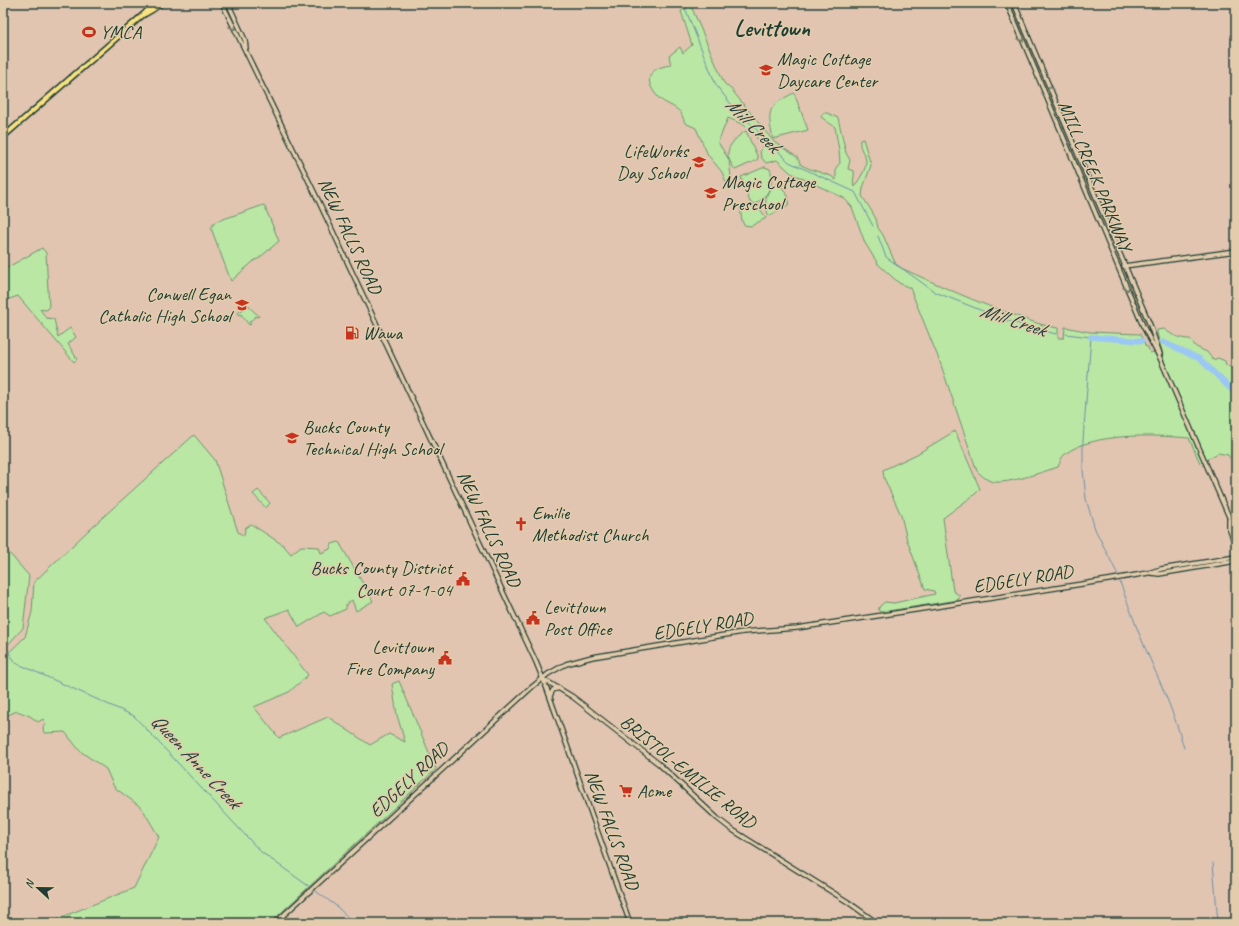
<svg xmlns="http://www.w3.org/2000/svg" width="1239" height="926" viewBox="0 0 1239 926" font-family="Caveat,sans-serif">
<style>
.green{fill:#bae7a4;stroke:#6c926c}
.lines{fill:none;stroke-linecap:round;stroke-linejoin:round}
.stream{stroke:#6990a8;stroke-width:1}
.river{stroke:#9bc7f5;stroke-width:5.5}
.secondary-casing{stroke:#1f3d34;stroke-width:6}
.primary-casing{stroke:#1f3d34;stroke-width:7}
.secondary{stroke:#e3ccac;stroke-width:3.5}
.primary{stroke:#f9e181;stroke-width:4}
.oneway{stroke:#777d6a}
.labels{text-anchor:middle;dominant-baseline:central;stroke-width:3;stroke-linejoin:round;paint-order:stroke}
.poi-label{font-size:19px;fill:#1f3d34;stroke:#e3ccac;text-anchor:start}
.street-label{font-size:19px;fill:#1f3d34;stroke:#e3ccac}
.water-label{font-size:20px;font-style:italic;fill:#25443e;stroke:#e3ccac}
.district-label{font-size:23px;font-weight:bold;fill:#1f3d34;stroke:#e3ccac}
</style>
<rect width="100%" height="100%" fill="#e1c5b1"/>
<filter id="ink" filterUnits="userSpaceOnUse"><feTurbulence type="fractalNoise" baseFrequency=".025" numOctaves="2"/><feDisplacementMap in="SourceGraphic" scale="8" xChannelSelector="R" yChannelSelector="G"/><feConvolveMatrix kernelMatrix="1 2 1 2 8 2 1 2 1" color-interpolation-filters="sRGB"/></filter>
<g filter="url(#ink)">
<g class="green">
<path d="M691 6 724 83 728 87 731 89 774 142 797 157 801 165 810 169 831 176 836 180V168L840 163 839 150 835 127 821 117 823 113H827L838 118 846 153 850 160 848 169 854 171C855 177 852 181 854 187 860 178 869 167 865 156 862 151 859 146 860 140L863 139 871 165 863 188 862 196 871 210 876 219 878 228 883 235 896 265 901 268C939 285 977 303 1017 316 1030 321 1044 326 1058 328V338H1064L1065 327 1090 332 1140 334 1146 347H1148L1150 353 1153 352 1163 360C1164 351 1157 340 1157 330L1164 329C1172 335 1179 339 1190 339L1196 347 1207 352 1213 360 1218 358 1225 361 1226 365 1236 370V467L1228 455 1218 453 1200 463 1189 438C1154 435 1094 432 1065 454 1061 457 1060 463 1058 467 1042 472 1009 484 993 482 986 480 981 475 977 471L940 362 910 288 899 283 878 264 865 243 852 207 844 198 791 173 777 160 766 163 761 157 760 151 764 145 744 125 728 118 718 142 729 160 732 187 729 189 722 172 708 155 696 128 685 123C683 119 682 112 678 110 672 105 664 103 659 98 643 81 647 68 671 65L669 56 680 47 683 53 692 45 681 11Z"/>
<path d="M794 93 808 130 773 139C767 111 767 106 794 93Z"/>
<path d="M746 131 758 158 757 160 735 170C733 166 728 159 728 155 727 145 739 135 746 131Z"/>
<path d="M765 167 770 169C775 183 768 198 754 204L750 202 741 177Z"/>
<path d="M779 183 788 196 789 202 788 205 769 216C763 204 765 188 779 183Z"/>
<path d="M264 205 279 241 258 259 255 260 231 281 211 228 215 222Z"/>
<path d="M749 205 760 209 766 218 751 226 744 225 742 221 740 207Z"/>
<path d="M42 248 46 253 49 308 46 310 40 309 46 318 54 319 58 337 70 328 76 337 68 344 77 359 74 362 18 296 3 301V270Z"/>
<path d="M249 305V307L259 316 257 317 256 316 249 322 251 324 249 325 241 314 240 315 238 313Z"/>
<path d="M955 431 980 489 974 495 943 518 953 591 960 596 958 600 881 612 878 610 880 606 885 602 894 603 935 594 934 591 925 589 907 540 901 515 884 478 883 470 917 454Z"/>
<path d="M194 435 215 460 238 532 244 536 245 528 251 524 283 545 291 554 301 546 319 547 321 553 330 549 332 544 339 542 373 601 356 611 352 600 346 604V609L330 616 324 612 299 627 289 609 265 618 308 675 289 692 254 707 279 738 328 717 370 745 389 734 405 742 397 715 392 684 399 681 436 769 270 923H47L134 888 159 837 142 808 114 787 106 769 80 751 65 732 44 733 43 727 46 724 43 719 38 722 30 716 17 711 3 717V658L25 637 32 612 34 582 92 527Z"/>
<path d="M258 490 270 503 266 508 253 494Z"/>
<path d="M3 546 29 576 23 628 3 650Z"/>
</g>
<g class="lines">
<g class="stream">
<path d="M685 8 716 85 730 103 789 162 855 192 873 226"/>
<path d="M878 236 886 257 935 292 1008 321 1056 334"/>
<path d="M1066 334 1091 337 1083 440V470L1086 499 1095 529 1118 575"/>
<path d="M1120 582C1126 598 1132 615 1138 631 1154 670 1173 707 1184 748"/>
<path d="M3 644 16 663 134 716 261 852 335 905 354 923"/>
<path d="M1213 863 1218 923"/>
</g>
<g class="river">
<path d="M1091 337 1142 341"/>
<path d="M1163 342 1200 359 1236 394"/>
</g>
<g class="secondary-casing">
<g id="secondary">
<path d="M222 3 319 202 536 662 547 689 630 923"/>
<path d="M228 3 245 40 246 48"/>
<path d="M1007 3 1143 326 1160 358 1236 533"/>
<path d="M1014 3 1128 273 1150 325 1160 354"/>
<path d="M1124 266 1236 251"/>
<path d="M1229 520V528L1236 546"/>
<path d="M1151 573 1159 574 1236 561"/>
<path d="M543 679 573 697 659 764 717 818 731 829 848 902 877 923"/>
<path d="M550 696 553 690 559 688"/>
<path d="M275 923 532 687 548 674 566 664 592 657 743 632 797 628 870 617 1108 580 1148 573 1161 569 1236 557"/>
</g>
</g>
<g class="primary-casing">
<g id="primary">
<path d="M145 14 152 10 162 3"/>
<path d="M3 137 144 14 154 3"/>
</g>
</g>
<use href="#secondary" class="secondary"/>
<use href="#primary" class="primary"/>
</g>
<defs><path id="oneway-chevron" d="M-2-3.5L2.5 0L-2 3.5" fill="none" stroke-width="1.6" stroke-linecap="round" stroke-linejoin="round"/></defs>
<g class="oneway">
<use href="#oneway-chevron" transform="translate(233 27) rotate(65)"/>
<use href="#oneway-chevron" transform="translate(1022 39) rotate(67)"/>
<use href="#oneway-chevron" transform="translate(1050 89) rotate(-113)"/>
<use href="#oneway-chevron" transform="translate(1127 288) rotate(67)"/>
</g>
</g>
<defs>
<g id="stadium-bare" transform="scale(1.08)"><path d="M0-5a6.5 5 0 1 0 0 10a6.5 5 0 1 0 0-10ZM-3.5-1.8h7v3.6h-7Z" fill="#c8321e" stroke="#e3ccac" stroke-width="2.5" paint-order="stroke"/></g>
<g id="school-bare" transform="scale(1.08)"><path d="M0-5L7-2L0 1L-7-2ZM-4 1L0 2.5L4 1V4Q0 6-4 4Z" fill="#c8321e" stroke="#e3ccac" stroke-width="2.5" paint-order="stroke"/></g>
<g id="fuel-bare" transform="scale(1.08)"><path d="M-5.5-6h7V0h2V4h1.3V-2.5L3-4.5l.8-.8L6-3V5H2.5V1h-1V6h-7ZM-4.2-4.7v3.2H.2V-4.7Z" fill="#c8321e" stroke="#e3ccac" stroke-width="2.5" paint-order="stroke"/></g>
<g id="church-bare" transform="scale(1.08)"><path d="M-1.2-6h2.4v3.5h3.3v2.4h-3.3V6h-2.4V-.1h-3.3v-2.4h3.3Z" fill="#c8321e" stroke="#e3ccac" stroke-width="2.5" paint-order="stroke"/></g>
<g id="civic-bare" transform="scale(1.08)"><path d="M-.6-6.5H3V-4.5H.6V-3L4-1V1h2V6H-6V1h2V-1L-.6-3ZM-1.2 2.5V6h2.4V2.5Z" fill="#c8321e" stroke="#e3ccac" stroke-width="2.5" paint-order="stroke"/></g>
<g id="supermarket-bare" transform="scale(1.08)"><path d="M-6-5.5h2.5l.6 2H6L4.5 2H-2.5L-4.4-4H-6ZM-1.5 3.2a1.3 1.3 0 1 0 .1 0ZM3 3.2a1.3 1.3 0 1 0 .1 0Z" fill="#c8321e" stroke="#e3ccac" stroke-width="2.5" paint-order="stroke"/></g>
</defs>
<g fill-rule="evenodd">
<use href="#stadium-bare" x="89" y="32"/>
<use href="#school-bare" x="766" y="70"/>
<use href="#school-bare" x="699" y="162"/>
<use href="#school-bare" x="711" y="193"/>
<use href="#school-bare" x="242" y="305"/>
<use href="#fuel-bare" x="352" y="333"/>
<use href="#school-bare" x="292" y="438"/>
<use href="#church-bare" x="521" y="524"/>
<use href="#civic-bare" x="463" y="579"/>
<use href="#civic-bare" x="533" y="618"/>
<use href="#civic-bare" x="445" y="658"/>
<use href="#supermarket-bare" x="626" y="791"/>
</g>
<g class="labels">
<g class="poi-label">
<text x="100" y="32">YMCA</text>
<text x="777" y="59">Magic Cottage<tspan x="777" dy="22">Daycare Center</tspan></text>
<text x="688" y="151" text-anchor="end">LifeWorks<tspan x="688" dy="22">Day School</tspan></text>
<text x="722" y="182">Magic Cottage<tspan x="722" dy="22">Preschool</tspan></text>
<text x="231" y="294" text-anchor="end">Conwell Egan<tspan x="231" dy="22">Catholic High School</tspan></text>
<text x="363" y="333">Wawa</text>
<text x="303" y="427">Bucks County<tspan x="303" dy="22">Technical High School</tspan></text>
<text x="532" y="513">Emilie<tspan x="532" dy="22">Methodist Church</tspan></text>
<text x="452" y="568" text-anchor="end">Bucks County District<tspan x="452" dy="22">Court 07-1-04</tspan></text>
<text x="544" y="607">Levittown<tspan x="544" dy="22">Post Office</tspan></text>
<text x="434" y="647" text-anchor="end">Levittown<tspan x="434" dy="22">Fire Company</tspan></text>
<text x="637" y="791">Acme</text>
</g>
<g class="street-label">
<text transform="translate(1095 176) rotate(67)">MILL CREEK PARKWAY</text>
<text transform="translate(350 236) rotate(65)">NEW FALLS ROAD</text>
<text transform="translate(489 529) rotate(65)">NEW FALLS ROAD</text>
<text transform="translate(1023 579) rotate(-9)">EDGELY ROAD</text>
<text transform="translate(703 626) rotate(-9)">EDGELY ROAD</text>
<text transform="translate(688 772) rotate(39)">BRISTOL-EMILIE ROAD</text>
<text transform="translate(409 780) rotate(-43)">EDGELY ROAD</text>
<text transform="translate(612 830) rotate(70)">NEW FALLS ROAD</text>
</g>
<g class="water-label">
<text transform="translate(753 125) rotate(45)">Mill Creek</text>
<text transform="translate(1013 320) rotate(18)">Mill Creek</text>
<text transform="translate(196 761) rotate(47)">Queen Anne Creek</text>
</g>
<g class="district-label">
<text x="772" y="28">Levittown</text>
</g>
</g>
<rect width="1239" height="926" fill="none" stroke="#e3ccac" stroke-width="16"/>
<rect x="8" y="8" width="1223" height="910" fill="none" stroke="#1f3d34" stroke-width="1.5" filter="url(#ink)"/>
<g transform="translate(38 888) rotate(292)" stroke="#e3ccac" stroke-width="3" paint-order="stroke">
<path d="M0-3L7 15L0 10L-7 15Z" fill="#1f3d34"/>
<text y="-6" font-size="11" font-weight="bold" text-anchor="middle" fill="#1f3d34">N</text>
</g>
</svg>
